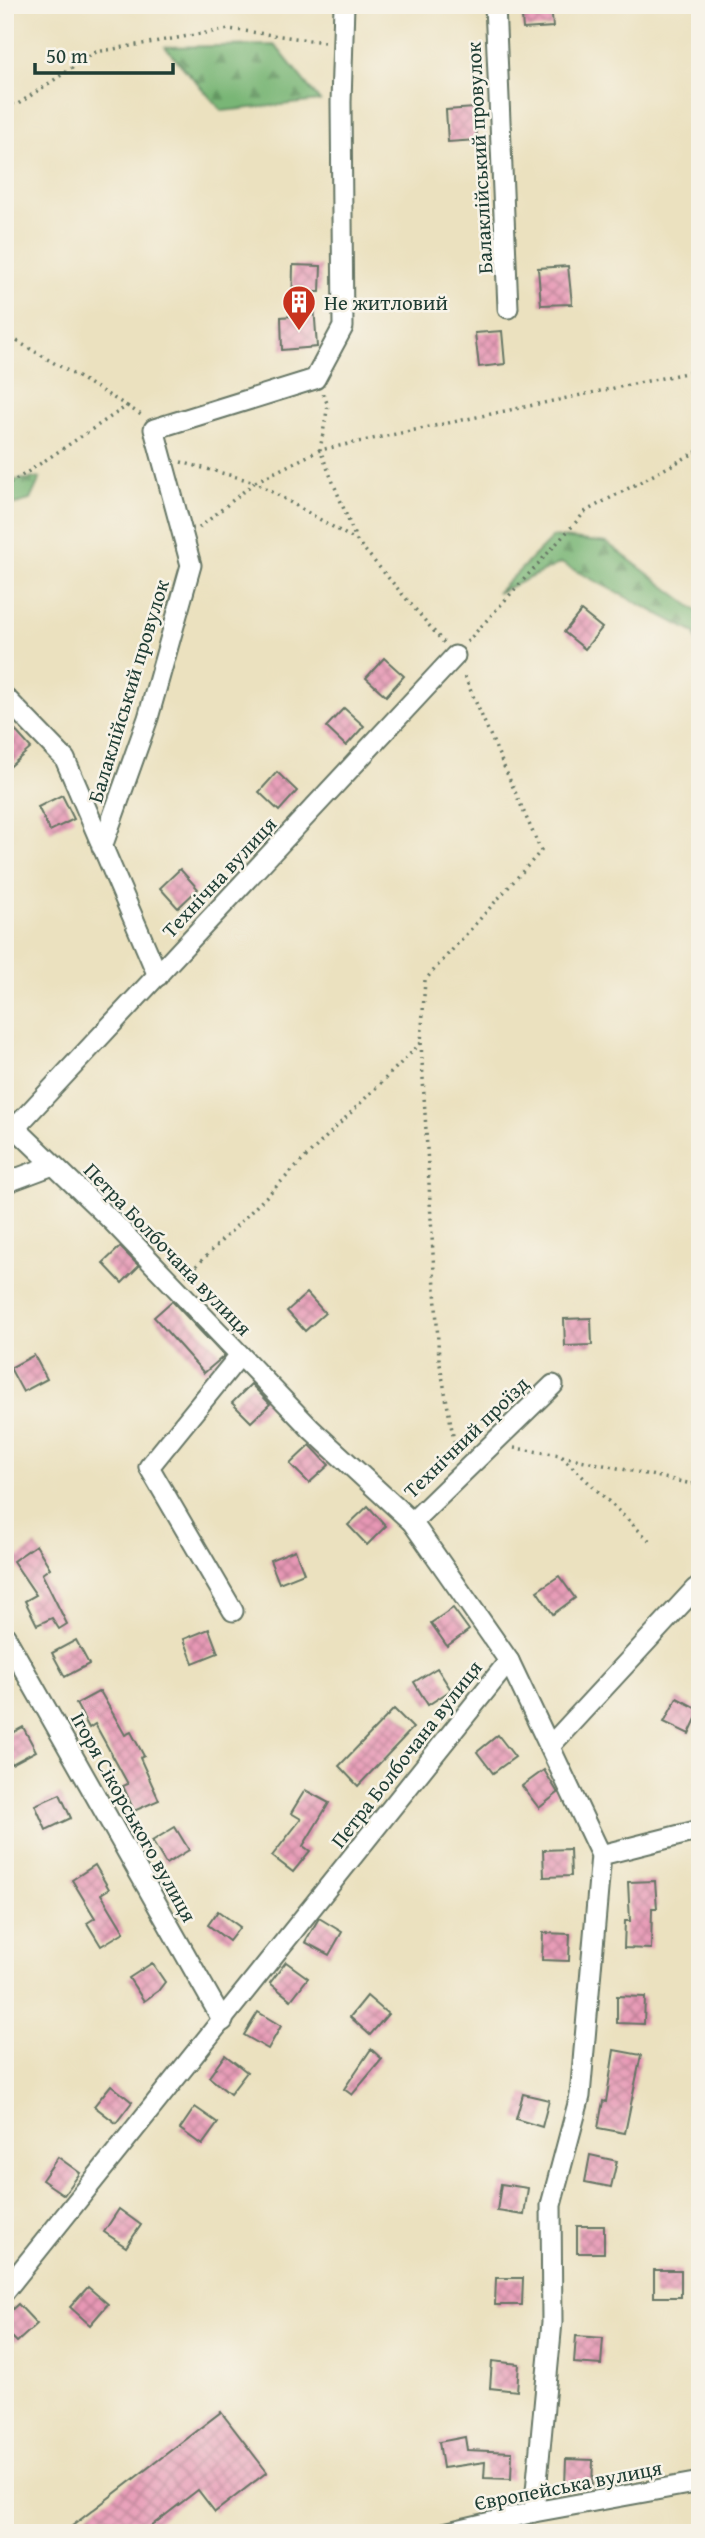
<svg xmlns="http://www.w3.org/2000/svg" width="705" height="2538" viewBox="0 0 705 2538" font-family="'Gentium Book Plus',serif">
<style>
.forest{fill:url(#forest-firs);stroke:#4c7a55;stroke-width:2}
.building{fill:url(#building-cross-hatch)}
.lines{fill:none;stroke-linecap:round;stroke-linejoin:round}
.minor-casing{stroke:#667665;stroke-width:23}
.path{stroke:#667665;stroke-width:3.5;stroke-dasharray:2 5;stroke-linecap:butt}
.minor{stroke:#fff;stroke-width:19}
.labels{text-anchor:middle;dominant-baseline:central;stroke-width:5;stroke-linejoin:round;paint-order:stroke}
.street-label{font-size:21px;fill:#1f3d34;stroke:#f7f3e8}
.poi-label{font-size:21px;fill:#1f3d34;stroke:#f7f3e8;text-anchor:start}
</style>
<defs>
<pattern id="forest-firs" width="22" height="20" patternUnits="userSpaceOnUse" patternTransform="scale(1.75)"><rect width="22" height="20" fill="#79b676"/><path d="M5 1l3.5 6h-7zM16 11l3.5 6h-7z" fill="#639562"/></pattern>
<pattern id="building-cross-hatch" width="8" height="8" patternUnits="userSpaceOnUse" patternTransform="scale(1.75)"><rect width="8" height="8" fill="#e798b5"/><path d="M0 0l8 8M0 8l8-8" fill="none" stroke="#bb7d94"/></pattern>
</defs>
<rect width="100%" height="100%" fill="#f7f3e8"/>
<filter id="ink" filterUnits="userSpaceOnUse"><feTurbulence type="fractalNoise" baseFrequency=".0143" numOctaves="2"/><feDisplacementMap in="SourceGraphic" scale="14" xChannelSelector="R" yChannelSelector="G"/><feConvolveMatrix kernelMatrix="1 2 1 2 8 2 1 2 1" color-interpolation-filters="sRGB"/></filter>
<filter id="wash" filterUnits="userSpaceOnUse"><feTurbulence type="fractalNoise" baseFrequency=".00686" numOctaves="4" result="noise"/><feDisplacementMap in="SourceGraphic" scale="28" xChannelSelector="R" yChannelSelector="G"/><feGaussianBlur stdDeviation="1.57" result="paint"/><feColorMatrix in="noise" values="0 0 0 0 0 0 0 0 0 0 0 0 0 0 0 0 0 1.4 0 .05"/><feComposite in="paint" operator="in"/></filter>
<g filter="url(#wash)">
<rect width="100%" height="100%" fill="#ebe1bf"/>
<g class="forest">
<path d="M275 45 320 101 222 111 165 47Z"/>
<path d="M40 478 30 500 5 507V481Z"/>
<path d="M553 537 607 543 700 613V658L695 633 561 563 497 593Z"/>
</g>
<g id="blocks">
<g class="building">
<path d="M521 5H551L553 27 523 29Z"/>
<path d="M475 108 477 140 448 142 446 110Z"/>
<path d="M293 265 321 266 320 292H313L317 347 282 350 281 317 292 316Z"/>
<path d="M568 266 572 304 541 305 538 268Z"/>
<path d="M502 331 505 364 479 367 475 333Z"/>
<path d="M581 611 602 628 585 649 564 632Z"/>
<path d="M384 658 404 676 386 696 366 678Z"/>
<path d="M344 708 364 726 346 746 326 727Z"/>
<path d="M13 728 31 748 5 771V734Z"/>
<path d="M277 772 297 791 279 811 259 792Z"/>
<path d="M62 795 74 819 50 831 38 807Z"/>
<path d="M180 869 198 889 178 908 160 888Z"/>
<path d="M120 1247 139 1266 122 1283 103 1263Z"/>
<path d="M307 1293 325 1313 305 1331 287 1311Z"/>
<path d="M172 1301 224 1356 204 1373 154 1317Z"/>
<path d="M591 1318 592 1345 565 1346 564 1319Z"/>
<path d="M34 1355 47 1379 23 1392 10 1368Z"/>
<path d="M251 1384 270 1404 251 1422 232 1403Z"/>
<path d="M310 1445 329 1465 309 1483 290 1464Z"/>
<path d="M368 1506 386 1526 367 1545 348 1525Z"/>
<path d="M36 1545 50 1568 42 1574 67 1624 59 1629 52 1618 37 1625 25 1601 36 1595 13 1561Z"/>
<path d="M295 1550 304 1573 279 1583 270 1560Z"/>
<path d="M559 1576 575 1598 553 1614 537 1591Z"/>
<path d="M453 1608 469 1630 447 1646 431 1623Z"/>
<path d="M209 1629 218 1653 193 1663 184 1639Z"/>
<path d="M76 1640 89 1664 65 1677 52 1653Z"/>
<path d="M437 1668 451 1690 428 1705 414 1682Z"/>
<path d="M100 1691 125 1735 131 1732 144 1756 140 1758 159 1800 134 1811 123 1786 128 1784 95 1724 89 1728 76 1704Z"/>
<path d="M677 1698 700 1710 689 1734 664 1722Z"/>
<path d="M394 1709 413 1728 358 1786 339 1766Z"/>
<path d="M23 1727 36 1751 12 1764 5 1751V1737Z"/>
<path d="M498 1735 515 1757 493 1773 477 1752Z"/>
<path d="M544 1770 558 1793 539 1808 522 1786Z"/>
<path d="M305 1790 329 1803 303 1846 310 1851 293 1872 272 1856 301 1819 291 1813Z"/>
<path d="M60 1794 71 1818 46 1830 35 1805Z"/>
<path d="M175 1827 189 1850 166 1864 152 1841Z"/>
<path d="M570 1849 571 1876 544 1877 543 1850Z"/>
<path d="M95 1865 109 1889 101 1894 124 1932 101 1946 87 1923 95 1918 72 1880Z"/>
<path d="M655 1881 657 1908H652L651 1949 624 1948 625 1921H630L628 1882Z"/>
<path d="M218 1911 240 1927 229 1941 208 1925Z"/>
<path d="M319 1918 342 1932 329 1955 305 1942Z"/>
<path d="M543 1933 570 1934 569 1961 542 1960Z"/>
<path d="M286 1962 308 1978 291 2000 270 1983Z"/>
<path d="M152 1963 165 1982 158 1991 144 2001 129 1978Z"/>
<path d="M367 1996 388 2014 370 2035 350 2017Z"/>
<path d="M617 1996 645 1997 644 2024 617 2023Z"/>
<path d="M258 2012 281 2026 268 2049 244 2035Z"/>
<path d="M371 2049 382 2059 352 2095 344 2089Z"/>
<path d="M614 2050 641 2055 625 2133 598 2128 603 2101 606 2102Z"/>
<path d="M225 2055 247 2072 230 2094 209 2077Z"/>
<path d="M111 2085 132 2102 116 2123 94 2106Z"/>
<path d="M523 2094 549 2100 542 2127 516 2119Z"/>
<path d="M195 2107 218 2123 202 2145 180 2129Z"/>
<path d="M590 2155 617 2161 611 2187 585 2182Z"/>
<path d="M58 2157 80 2173 64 2195 42 2180Z"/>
<path d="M501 2184 528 2188 524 2215 497 2211Z"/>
<path d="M119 2209 141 2225 126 2247 104 2232Z"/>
<rect x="577" y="2226" width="27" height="27"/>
<rect x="654" y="2270" width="27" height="27"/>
<path d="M496 2278H523L522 2305H495Z"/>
<path d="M88 2287 108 2304 90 2325 70 2307Z"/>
<path d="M18 2304 37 2324 17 2342 5 2330V2316Z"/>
<path d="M576 2336 603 2338 601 2365 574 2363Z"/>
<path d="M492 2361 519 2364 517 2391 490 2388Z"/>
<path d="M221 2412 267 2472 215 2512 198 2490 142 2533H63Z"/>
<path d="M465 2437 467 2450 512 2452 511 2479 484 2478 485 2462 443 2468 439 2442Z"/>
<path d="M566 2459 593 2460 592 2488 565 2486Z"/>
</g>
</g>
</g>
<g filter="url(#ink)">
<use href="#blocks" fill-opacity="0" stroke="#667665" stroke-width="2"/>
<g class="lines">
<g class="minor-casing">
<g id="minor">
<path d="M495 5 508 308"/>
<path d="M5 697 65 759 158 976"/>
<path d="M102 847 148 718 191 565 154 429 315 379 343 327 341 102 344 5"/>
<path d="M5 1118 113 1222 311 1429 412 1522 509 1661 5 2291"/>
<path d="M15 1128 455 656"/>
<path d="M5 1183 53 1165"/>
<path d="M412 1522 553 1385"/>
<path d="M233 1611 149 1467 240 1355"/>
<path d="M5 1636 223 2021"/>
<path d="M509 1661 601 1855 580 2096 551 2205 552 2322 534 2512"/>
<path d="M550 1746 695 1589 700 1591"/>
<path d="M601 1855 700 1830"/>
<path d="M444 2533 534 2512 700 2482"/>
</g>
</g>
<g class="path">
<path d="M5 106 18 104 96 52 229 29 324 42"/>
<path d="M5 334 127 406 5 487"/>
<path d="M323 394 328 405 320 450 356 539"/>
<path d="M127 406 143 416"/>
<path d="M181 462 255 482 320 450 700 370"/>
<path d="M199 528 255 482 357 541 444 643"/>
<path d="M467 642 586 511 700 450"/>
<path d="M421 1043 439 1359 456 1452"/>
<path d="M186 1276 421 1043 425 980 541 851 463 673"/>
<path d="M514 1448 560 1455 651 1542"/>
<path d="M562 1456 692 1484 700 1482"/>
</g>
<use href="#minor" class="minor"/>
</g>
</g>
<defs>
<g id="building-pin" transform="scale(1.75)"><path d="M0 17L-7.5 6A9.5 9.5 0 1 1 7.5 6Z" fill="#c8321e" stroke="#f7f3e8"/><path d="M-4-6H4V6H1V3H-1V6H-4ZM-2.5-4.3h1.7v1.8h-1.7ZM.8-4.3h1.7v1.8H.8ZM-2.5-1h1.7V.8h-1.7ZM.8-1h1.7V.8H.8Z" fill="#fff"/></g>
</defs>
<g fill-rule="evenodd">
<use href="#building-pin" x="299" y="302"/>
</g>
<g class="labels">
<g class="street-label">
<text transform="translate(479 158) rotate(-93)">Балаклійський провулок</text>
<text transform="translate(128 691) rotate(-73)">Балаклійський провулок</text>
<text transform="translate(219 877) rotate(-47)">Технічна вулиця</text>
<text transform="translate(168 1249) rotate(46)">Петра Болбочана вулиця</text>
<text transform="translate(466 1437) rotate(-44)">Технічний проїзд</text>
<text transform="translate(406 1754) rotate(-52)">Петра Болбочана вулиця</text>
<text transform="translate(134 1817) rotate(61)">Ігоря Сікорського вулиця</text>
<text transform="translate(568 2485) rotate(-11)">Європейська вулиця</text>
</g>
<g class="poi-label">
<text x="324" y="302">Не житловий</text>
</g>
</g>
<rect width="705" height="2538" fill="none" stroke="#f7f3e8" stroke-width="28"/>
<path d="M35 63v10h138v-10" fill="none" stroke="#1f3d34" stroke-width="3.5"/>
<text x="46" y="63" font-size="21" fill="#1f3d34" stroke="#f7f3e8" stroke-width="5" paint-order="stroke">50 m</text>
</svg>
